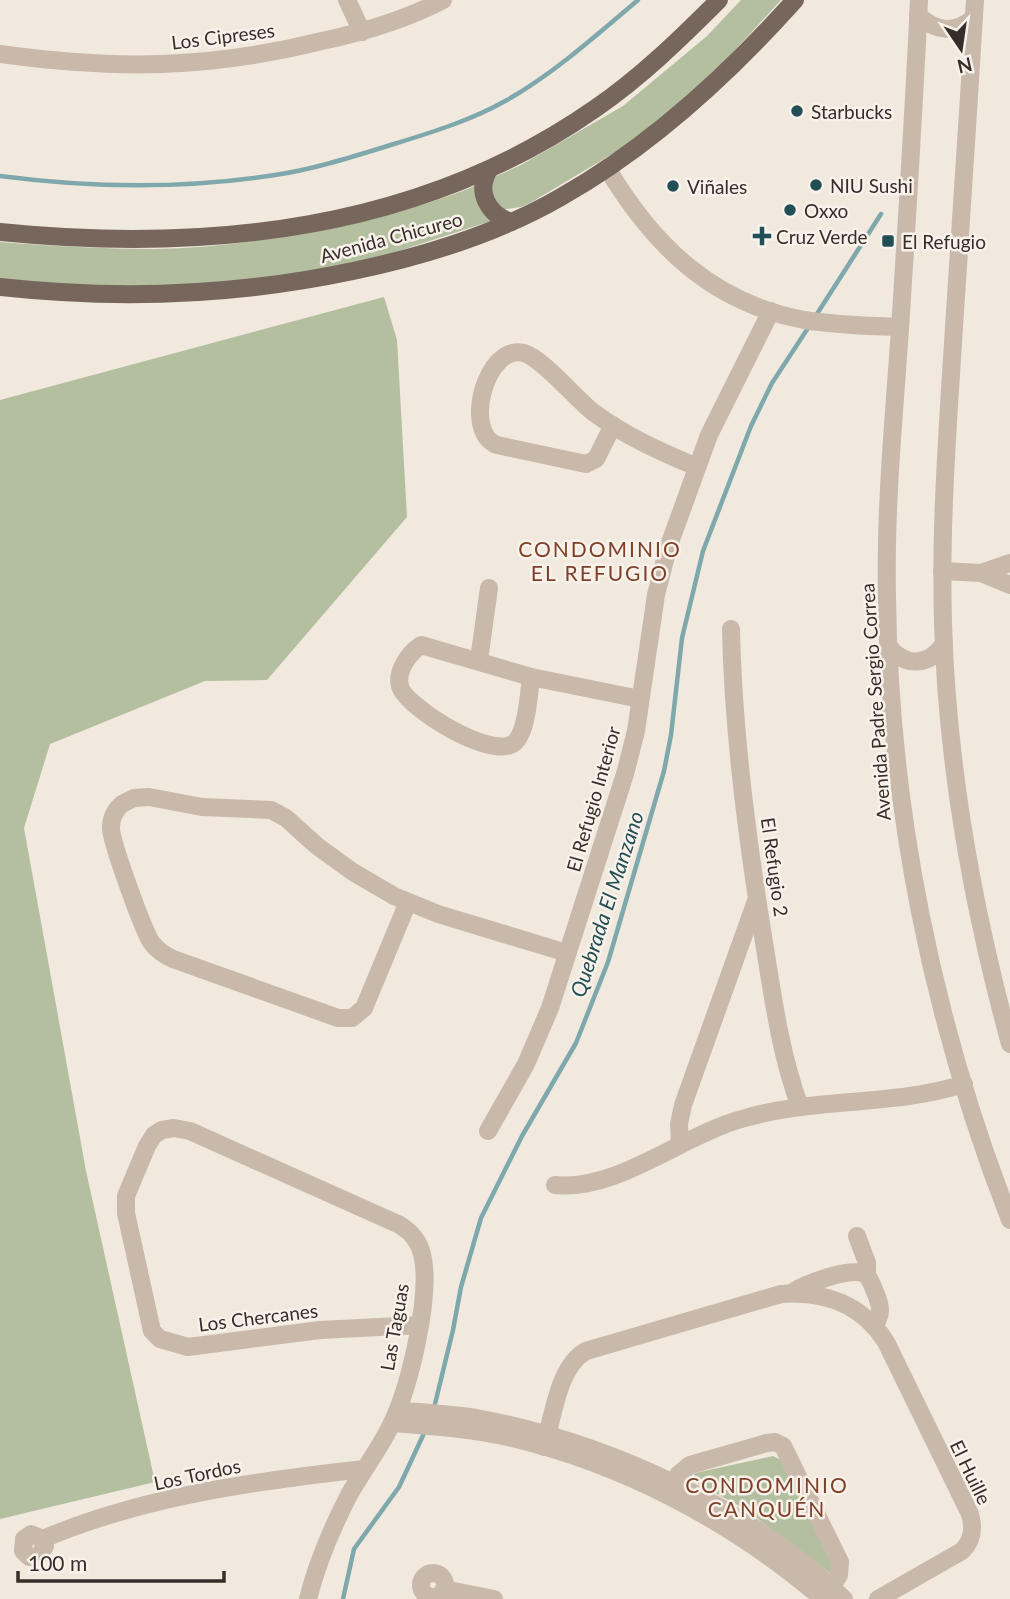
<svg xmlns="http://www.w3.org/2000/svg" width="1010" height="1599" viewBox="0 0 1010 1599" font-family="Lato,sans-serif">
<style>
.green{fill:#b3bf9f}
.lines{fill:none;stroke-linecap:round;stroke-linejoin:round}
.stream{stroke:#7fa8ac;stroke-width:4.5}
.minor{stroke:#c8b9ab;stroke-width:18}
.major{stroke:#77665c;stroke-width:18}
.poi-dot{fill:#224f55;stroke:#f8f2ea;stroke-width:2.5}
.labels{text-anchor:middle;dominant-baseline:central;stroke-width:5;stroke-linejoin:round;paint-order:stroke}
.street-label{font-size:19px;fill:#362e29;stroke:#f8f2ea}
.poi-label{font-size:19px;fill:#362e29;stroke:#f8f2ea;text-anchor:start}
.neighbourhood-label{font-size:21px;letter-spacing:2px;fill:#7f4029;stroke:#f8f2ea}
.water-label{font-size:21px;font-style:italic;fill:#224f55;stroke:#f8f2ea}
</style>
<rect width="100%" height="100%" fill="#f1e8de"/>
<g class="green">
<path d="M741 0H781L696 93 639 138 530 203 521 207 500 210 488 185 490 179 521 165 623 106 707 36Z"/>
<path d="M477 185C478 197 481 214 491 221L365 262 308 274 208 285 92 286 0 279V242C51 246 103 249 154 249 225 248 297 236 365 220 403 211 442 200 477 185Z"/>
<path d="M384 297 397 340 407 517 267 680 205 681 50 744 24 828 86 1171 155 1482 0 1519V400Z"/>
<path d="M773 1456 785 1462 834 1561 830 1573 745 1509 691 1480 695 1473Z"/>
</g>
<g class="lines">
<g class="stream">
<path d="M0 176C91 188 184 189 275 175 315 169 355 156 394 144 433 132 472 120 507 100 553 74 598 34 638 0"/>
<path d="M815 317 881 214"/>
<path d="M434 1408 453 1330 461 1287 481 1218 522 1136 576 1043 608 962 664 771 671 735 682 638 703 551 751 426 772 383 810 325"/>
<path d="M343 1599 354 1549 399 1487 426 1429"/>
</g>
<g class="minor">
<path d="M347 0 362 32"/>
<path d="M919 0C914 110 907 219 900 329 894 418 885 506 887 596 889 808 933 1023 1010 1220"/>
<path d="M975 0C968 109 962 218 954 327 948 425 940 524 943 622 947 766 972 905 1010 1044"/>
<path d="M918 15C936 32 955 34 974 18"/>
<path d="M0 54C115 70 209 69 322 41 364 32 405 20 443 0"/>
<path d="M607 168C653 245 712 303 804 320 835 325 868 326 900 327"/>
<path d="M613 425 596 459 586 464 497 445C462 432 486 343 524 353 542 358 576 399 593 412 625 436 661 452 697 467"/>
<path d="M942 571 981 573 1010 585"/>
<path d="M981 573 1010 563"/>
<path d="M731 629C733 730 746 831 762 930 772 990 779 1050 800 1107"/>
<path d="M888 646C905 667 928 667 944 644"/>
<path d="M479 660 489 588"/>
<path d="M531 677C529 693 527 728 517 740 498 766 404 706 400 686 396 671 409 653 421 645L531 677 640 699"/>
<path d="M408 902 364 1008 352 1018H338L173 959C164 955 157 950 151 942 143 929 111 842 111 828 111 818 115 810 122 804L134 798 149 797 202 807 271 810 286 818 317 846 353 872 394 896 438 914 567 953"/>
<path d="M488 1131 526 1064 550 1008 625 774 636 731 656 595 668 548 709 435 771 311"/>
<path d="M680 1143 679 1124 683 1105 756 901"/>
<path d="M555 1185C614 1192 681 1137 738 1120 812 1097 891 1107 964 1084"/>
<path d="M857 1236 867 1263V1275"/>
<path d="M793 1292C805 1284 854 1265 866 1275 871 1279 873 1288 876 1294 881 1307 882 1313 875 1325"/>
<path d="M397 1411C423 1412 450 1414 476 1418 603 1441 753 1508 844 1599"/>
<path d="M392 1423C429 1426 466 1428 503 1436 620 1462 732 1521 823 1599"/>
<path d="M544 1447C553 1418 558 1366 586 1351L781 1294C824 1291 862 1304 886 1342L970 1514C974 1528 973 1540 962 1551L878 1599"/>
<path d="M669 1493 678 1475 690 1465 767 1443 775 1442 783 1446 840 1562 839 1575 827 1594"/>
<path d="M43 1539 45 1546 38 1557H29L23 1551 24 1539 31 1534 43 1539C144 1496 256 1481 364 1469"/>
<circle cx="433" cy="1585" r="12"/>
<path d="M444 1589 494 1599"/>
<path d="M308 1599C317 1563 332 1528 349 1495 363 1470 381 1447 393 1421 410 1384 432 1293 422 1254 419 1241 411 1232 400 1225L190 1131 174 1128 162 1130 154 1135 147 1146 126 1196V1213L152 1331 160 1339 188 1347 320 1330 419 1325"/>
</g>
<g class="major">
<path d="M489 170C475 192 489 215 511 222"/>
<path d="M0 232C208 253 420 231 596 108 641 77 680 39 719 0"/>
<path d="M0 287C119 300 235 296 353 271 425 256 497 234 561 197 651 146 727 76 795 0"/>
</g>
</g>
<g class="poi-dot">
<circle cx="797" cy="111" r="7"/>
<circle cx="816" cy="185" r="7"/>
<circle cx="673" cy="186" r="7"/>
<circle cx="790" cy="210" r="7"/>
<path d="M758.5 225.5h7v7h7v7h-7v7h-7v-7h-7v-7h7z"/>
<rect x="881" y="234" width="14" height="14" rx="3.5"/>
</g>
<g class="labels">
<g class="street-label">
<text transform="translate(223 36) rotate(-7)">Los Cipreses</text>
<text transform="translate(391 237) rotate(-15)">Avenida Chicureo</text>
<text transform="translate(875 702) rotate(-94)">Avenida Padre Sergio Correa</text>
<text transform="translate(593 799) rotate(-74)">El Refugio Interior</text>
<text transform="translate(775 867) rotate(82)">El Refugio 2</text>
<text transform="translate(258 1317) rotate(-7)">Los Chercanes</text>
<text transform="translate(394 1327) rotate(-80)">Las Taguas</text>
<text transform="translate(971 1472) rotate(64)">El Huille</text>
<text transform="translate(197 1474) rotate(-12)">Los Tordos</text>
</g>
<g class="poi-label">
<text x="811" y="111">Starbucks</text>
<text x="830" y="185">NIU Sushi</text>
<text x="687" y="186">Viñales</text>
<text x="804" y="210">Oxxo</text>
<text x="776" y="236">Cruz Verde</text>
<text x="902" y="241">El Refugio</text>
</g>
<g class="neighbourhood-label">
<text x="600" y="548">CONDOMINIO<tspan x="600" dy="24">EL REFUGIO</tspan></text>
<text x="767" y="1484">CONDOMINIO<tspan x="767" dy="24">CANQUÉN</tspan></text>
</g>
<g class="water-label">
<text transform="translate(606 904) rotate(-72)">Quebrada El Manzano</text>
</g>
</g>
<g transform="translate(961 49) rotate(167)" stroke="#f8f2ea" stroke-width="5" paint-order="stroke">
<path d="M0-5L12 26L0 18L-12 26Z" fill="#362e29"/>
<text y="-10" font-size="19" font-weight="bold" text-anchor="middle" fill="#362e29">N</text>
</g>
<path d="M18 1571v10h206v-10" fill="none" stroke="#362e29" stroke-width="3.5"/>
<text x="28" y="1571" font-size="21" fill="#362e29" stroke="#f8f2ea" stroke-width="5" paint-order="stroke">100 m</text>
</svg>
